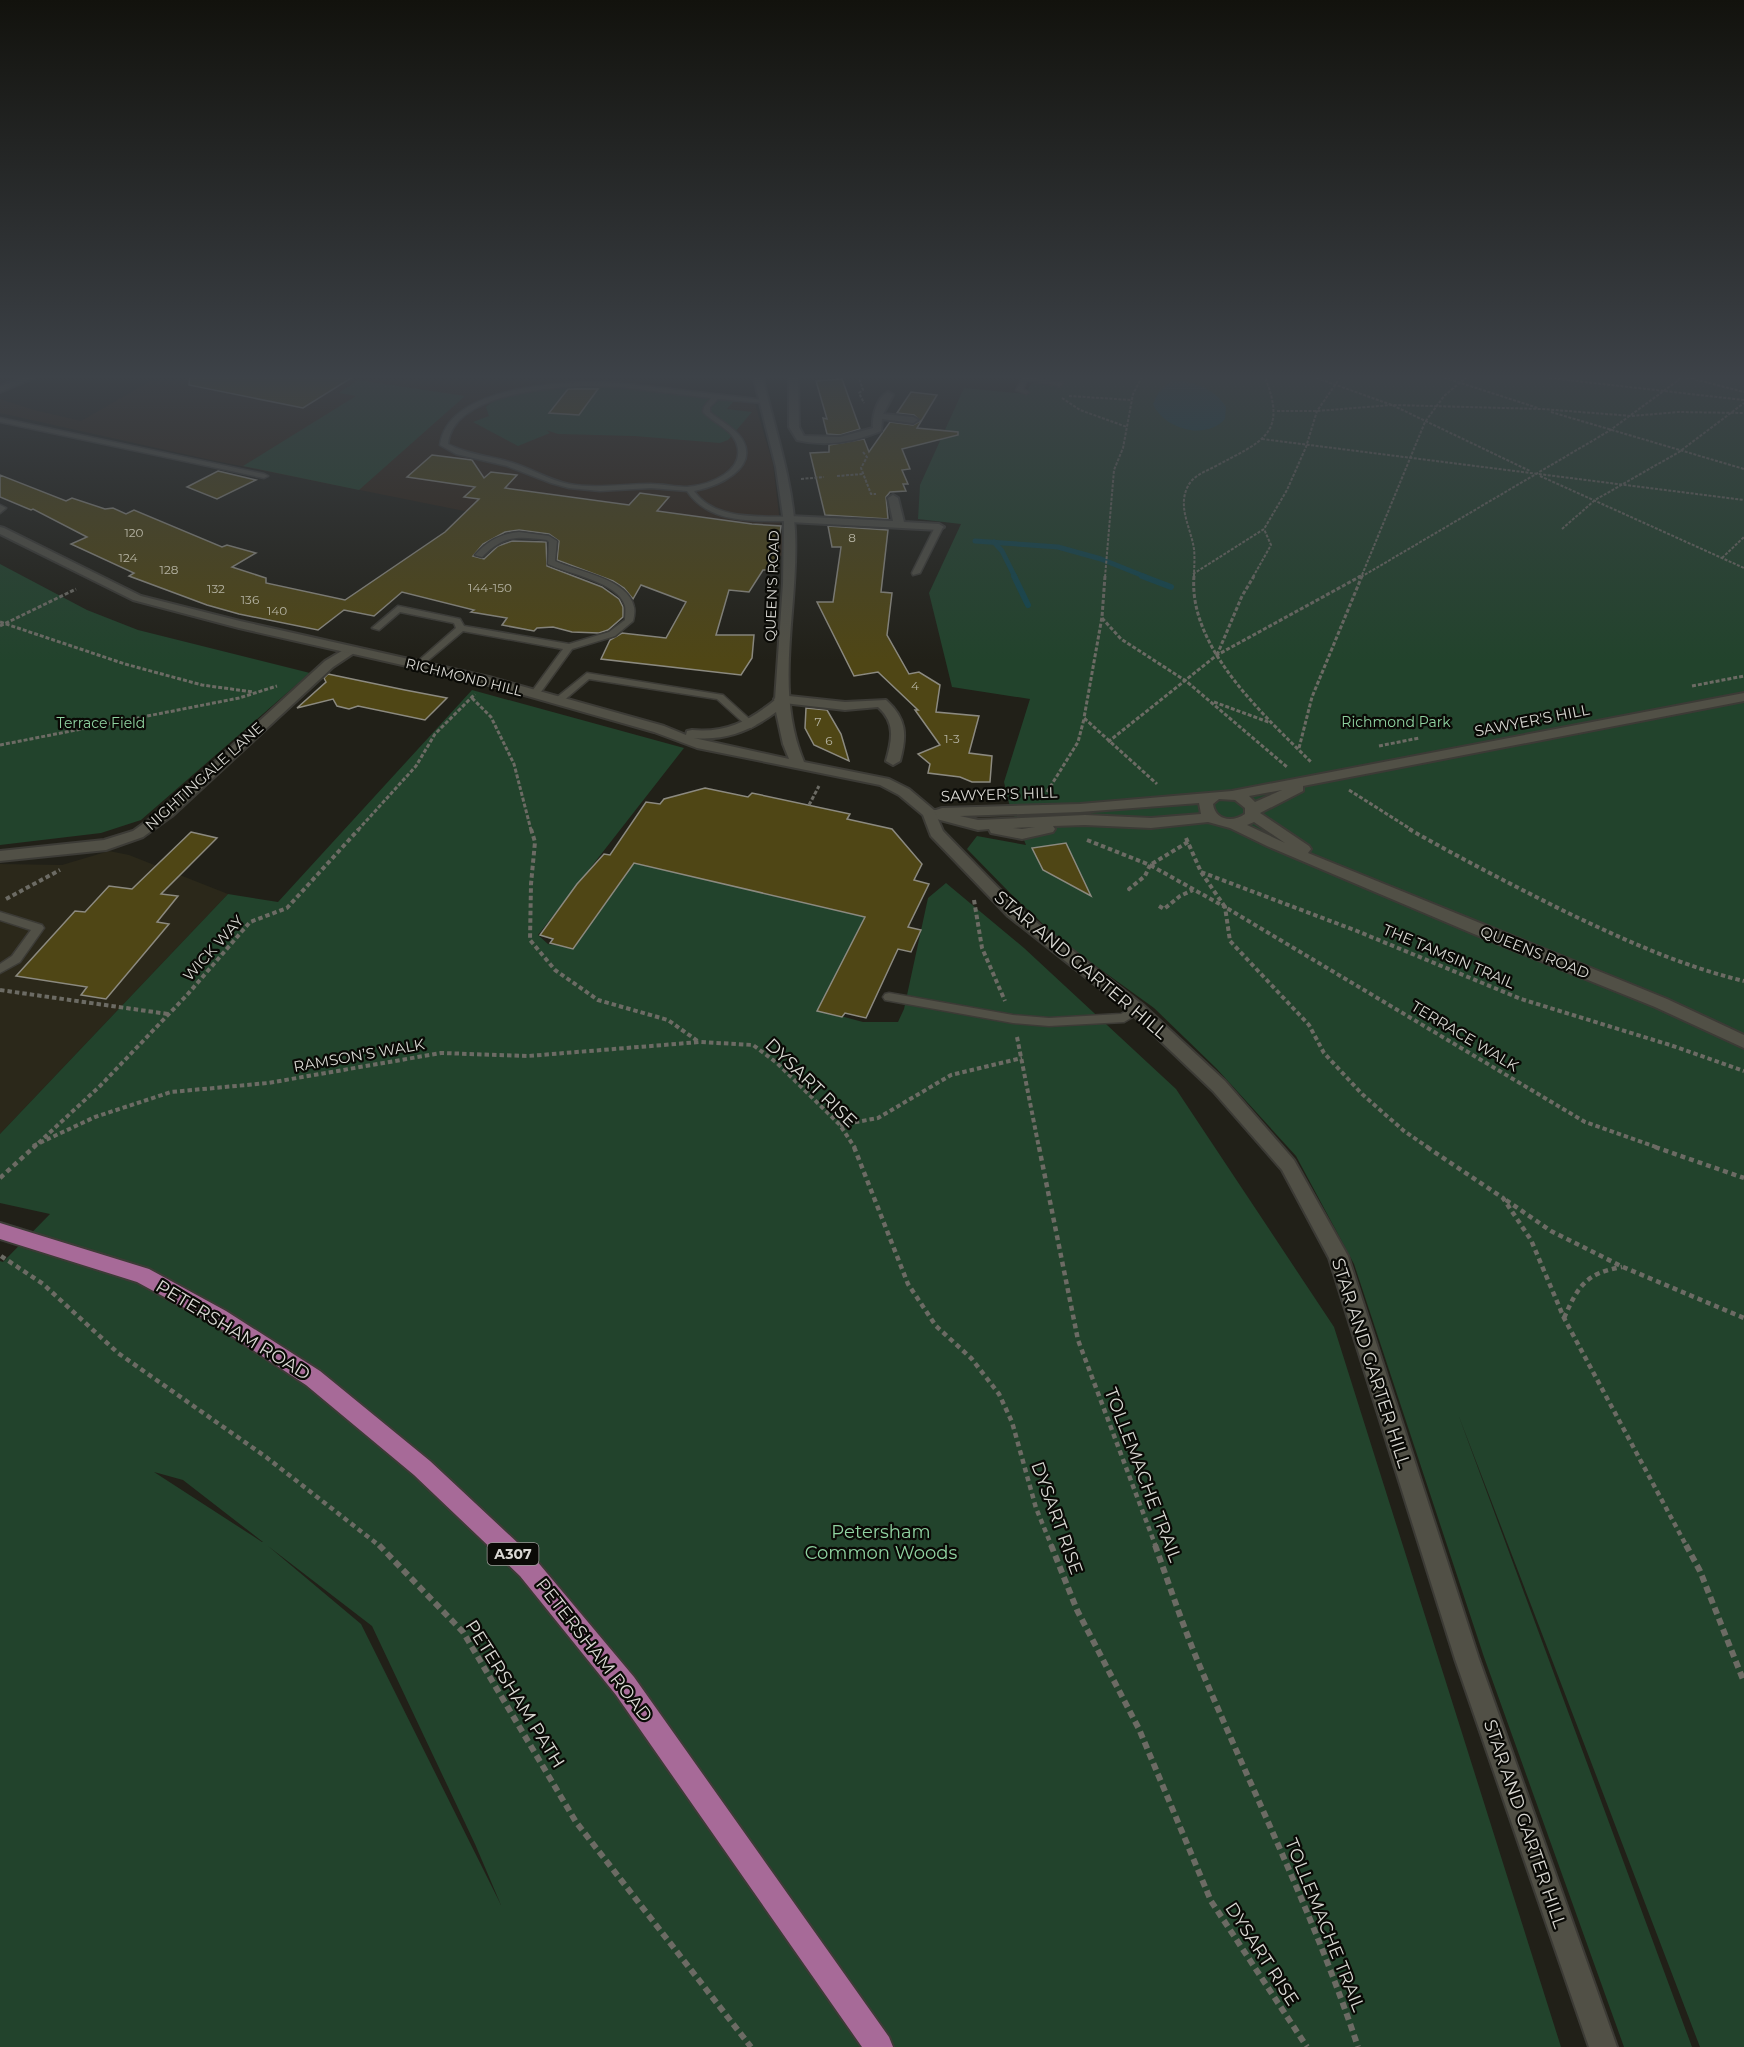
<svg xmlns="http://www.w3.org/2000/svg" width="1744" height="2047" viewBox="0 0 1744 2047" font-family="Montserrat,sans-serif">
<style>
.built{fill:#2b281a}
.education{fill:#312417}
.green{fill:#22432c;fill-rule:evenodd}
.water{fill:#13474e}
.lines{fill:none;stroke-linecap:round;stroke-linejoin:round}
.stream-far1{stroke:#13474e;stroke-width:5}
.stream{stroke:#13474e;stroke-width:6}
.building{fill:#4f4615;stroke:#8c8a80;stroke-width:1.5}
.service-casing{stroke:#3c3b36;stroke-width:3}
.minor-casing{stroke:#3c3b36;stroke-width:4}
.secondary-casing{stroke:#3c3b36;stroke-width:4}
.primary-casing{stroke:#3c3b36;stroke-width:4}
.path-far4{stroke:#6c6b64;stroke-width:2;stroke-dasharray:3 1.5;stroke-linecap:butt}
.path-far3{stroke:#6c6b64;stroke-width:3;stroke-dasharray:4 2;stroke-linecap:butt}
.path-far2{stroke:#6c6b64;stroke-width:4;stroke-dasharray:4.5 3;stroke-linecap:butt}
.path-far1{stroke:#6c6b64;stroke-width:4.5;stroke-dasharray:5 4;stroke-linecap:butt}
.path{stroke:#6c6b64;stroke-width:6;stroke-dasharray:7 4.5;stroke-linecap:butt}
.service{fill:#515046;fill-rule:evenodd}
.minor{fill:#515046;fill-rule:evenodd}
.secondary{fill:#515046;fill-rule:evenodd}
.primary{fill:#a76a98;fill-rule:evenodd}
.labels{text-anchor:middle;dominant-baseline:central;stroke-width:4.5;stroke-linejoin:round;paint-order:stroke}
.number-label{font-size:12px;fill:#b6b4a4}
.far-street-label{font-size:14px;fill:#d9d8d3;stroke:#0a0a06}
.far-park-label{font-size:14px;fill:#90d3a1;stroke:#0a0a06}
.shield{fill:#0a0a06;stroke:#9b9a96;stroke-width:1.5}
.shield-label{font-size:14px;font-weight:bold;fill:#d9d8d3}
.street-label{font-size:15px;fill:#d9d8d3;stroke:#0a0a06}
.near-street-label{font-size:18px;fill:#d9d8d3;stroke:#0a0a06}
.near-park-label{font-size:18px;fill:#90d3a1;stroke:#0a0a06}
</style>
<rect width="100%" height="100%" fill="#212018"/>
<path class="built" d="M109 851 129 855 228 894 0 1134V864L62 865Z"/>
<path class="education" d="M161 375H645L640 384 753 397 773 464 784 556 744 553 499 518 206 459 0 413V399L34 410 81 421Z"/>
<g class="green">
<path d="M1035 375H1744V2047H1700L1458 1414 1692 2047H1624L1484 1657 1354 1264 1296 1156 1216 1068 1154 1008 1060 940 1011 894 967 849 977 836 1026 845 1009 803 1004 782 1030 699 952 687 929 593 961 524 918 519 920 485 964 388 1026 394Z"/>
<path d="M358 380 465 396 359 490 243 466 356 396 339 393Z"/>
<path d="M591 385 734 401 727 409 752 412 728 440 720 443 634 436 558 434 546 430 550 433 518 446 473 422 489 416 486 407C505 389 565 386 591 385Z"/>
<path d="M0 564 87 610 138 630 310 673 141 820 101 833 0 845Z"/>
<path d="M472 690 684 748 538 935 548 944 573 948 634 863 865 917 818 1010 863 1022H898L904 1009 928 898 946 883 1024 948 1176 1089 1334 1327 1561 2047H0V1261L3 1262 50 1214 0 1203V1134L228 894 278 902ZM154 1472 183 1480 263 1542H262ZM268 1546 372 1626 475 1844 501 1905 361 1624Z"/>
</g>
<path class="water" d="M1173 380C1196 382 1213 388 1226 407L1225 419C1205 441 1164 429 1153 404L1159 392Z"/>
<g class="lines">
<g class="stream-far1">
<path d="M975 541 1058 547 1101 559 1146 577"/>
<path d="M994 542 1002 551 1015 577"/>
</g>
<g class="stream">
<path d="M1014 576 1028 605"/>
<path d="M1142 576 1171 587"/>
</g>
</g>
<g class="building">
<path d="M190 375H356L303 408 189 385Z"/>
<path d="M842 379 860 429 840 435 827 434 823 418 827 419 816 381Z"/>
<path d="M568 389H598L579 415 549 413Z"/>
<path d="M911 392 937 395 917 428 958 432V435L902 449 910 469 902 470 908 484H903L906 491 890 492 886 497 888 519 825 515 810 453 829 452V445L864 439 869 452 890 422 913 425 920 421 914 415 897 413Z"/>
<path d="M432 455 472 460 484 478 491 472 517 475 505 488 629 505 640 493 669 497 657 511 752 524 781 526 775 570H763L749 592 729 590 716 635H754L752 658 741 675 601 659 610 640 622 633 666 638 686 602 641 585 633 599 624 588 613 581 557 560 559 541 549 534 519 530 505 532 483 544 473 556 484 559 498 546 512 541 546 542 547 566 602 587 619 599 623 607V617L608 630 599 633 572 632 553 627 537 628 534 631 502 625 507 618 471 612 474 610 402 592 374 616 344 610 318 630 239 614 207 605 129 576 134 573 71 544 87 537 33 509 31 510 0 497V475L66 501 72 498 105 509 113 508 126 514 134 510 222 547 227 545 256 553 232 567 266 578V583L345 600 445 532 479 499 464 497 475 487 407 477Z"/>
<path d="M218 471 256 480 217 499 187 487Z"/>
<path d="M828 526 888 530 881 592 892 593 887 635 909 674 919 672 940 685 936 712 979 716 969 753 992 756 990 782H972L960 777 928 773 930 764 918 754 940 745 915 710H918L878 672 854 676 817 602H833L841 547H832Z"/>
<path d="M328 674 405 690 447 698 425 720 358 706 349 709 337 706 333 699 297 708 326 682 324 678Z"/>
<path d="M806 708 827 710 841 734 849 761 814 745 805 728Z"/>
<path d="M705 788 748 797 752 793 850 814 847 819 892 829 922 864 914 880 929 884 908 927 921 930 911 952 898 949 866 1018 845 1013 842 1017 817 1011 865 917 634 863 573 949 550 943 553 939 540 935 577 884 604 854 610 855 646 802 660 804 664 799Z"/>
<path d="M191 832 217 838 161 894 178 896 157 922 169 924 106 999 81 995 87 987 16 976 75 911 85 912 109 886 132 889Z"/>
<path d="M1066 843 1091 896 1043 870 1032 848Z"/>
</g>
<g class="lines">
<g class="service-casing">
<g id="service">
<path d="M132 375H139L134 378 132 377Z"/>
<path d="M1024 375H1030L1029 377 1063 383 1059 387 1056 385 1027 381 1023 389 1029 392 1026 394 1016 390Z"/>
<path d="M583 382 619 383 765 400V402L763 403 718 399 710 407V412C720 421 734 427 742 439 760 469 716 487 694 491 714 520 758 516 789 517L793 519 789 521C754 521 709 524 687 491L651 488 600 491 569 488 551 483 507 466 456 454 440 445C447 391 542 384 583 382ZM583 386 619 387 711 398 704 407 703 412C712 422 731 429 736 442 748 471 709 485 687 487 675 487 663 484 651 484 623 484 596 489 569 484 549 480 532 469 513 463 492 456 468 455 448 444 453 395 545 388 583 386Z"/>
<path d="M0 418 264 474 268 476 264 478 0 422Z"/>
<path d="M0 505 6 508 0 513Z"/>
<path d="M936 525 943 527 920 573 913 575 912 573Z"/>
<path d="M519 532 549 536 557 541 555 561C577 572 628 578 634 607 635 611 634 617 633 621L615 636 572 649 538 696 535 697 530 694 563 649 463 631 419 668 416 667V663L456 628 454 623 400 612 379 630 372 628 398 606 460 619 464 626 569 644 609 632 625 620C625 616 626 610 625 606 619 582 568 574 548 564L549 542 547 540C517 536 504 535 482 557L475 555C487 541 500 534 519 532Z"/>
<path d="M587 673 723 695 756 725 751 728 748 727 717 699 589 679 562 702H556V698Z"/>
<path d="M0 912 42 925 44 928 20 962 0 973V964L12 956 31 930 0 920Z"/>
<path d="M889 993 1013 1015 1049 1018 1121 1014 1137 1005 1143 1009 1141 1012 1124 1022 1049 1026 1013 1023 885 1000 883 997 885 994Z"/>
</g>
</g>
<g class="minor-casing">
<g id="minor">
<path d="M789 375H798L799 427 804 436 840 437 873 428C872 416 877 398 888 392L893 395 883 414 913 417 918 420 913 423 882 419 881 431C854 442 825 447 797 440L789 427Z"/>
<path d="M893 495 898 498 904 522 939 524 944 527 939 530 789 522 784 519 789 516 893 521 888 498Z"/>
<path d="M350 646 356 650 354 653 333 667 172 816 143 837 106 850 0 861V851L104 840 133 831 162 810 325 661Z"/>
<path d="M1744 693V701L1303 786V791L1260 813 1309 846 1311 849 1308 853 1667 999 1744 1035V1048L1655 1007 1474 934 1267 846 1230 828 1208 822 1151 828 1085 825 1053 826 1055 829 1053 832 1022 839 991 833 989 829 978 830 929 817 922 813 924 810H936L942 808 1080 804 1232 791ZM1282 790 1255 802 1249 796ZM1219 799 1235 800 1245 808V814C1232 823 1215 820 1213 804ZM1199 803 1201 814 1151 818 1085 815 978 820 960 816 1080 812ZM1254 822 1285 843 1247 825ZM1035 827 1022 829 1013 828Z"/>
<path d="M780 695 845 702 886 700C907 719 907 735 900 761L893 765 886 761C892 740 896 723 878 707L845 710 775 702 774 699Z"/>
</g>
</g>
<g class="secondary-casing">
<g id="secondary">
<path d="M29 375H41L0 392V386Z"/>
<path d="M753 375H762C774 427 792 477 795 531 799 608 773 689 804 762L889 779 909 789 934 810 943 831 1018 908 1143 1005 1225 1081 1294 1160 1348 1256 1479 1659 1617 2047H1589L1455 1659 1329 1258 1282 1170 1213 1091 1131 1013 1008 916 931 836 923 815 899 795 880 785 697 748 654 732 482 683 239 628 133 600 0 534V527L4 528 141 596 240 621 489 677 664 726 686 735 687 731 692 730C726 733 749 721 775 700L783 583 784 523 776 467ZM776 712 783 744 789 759 694 738C725 741 751 731 776 712Z"/>
</g>
</g>
<g class="primary-casing">
<path id="primary" d="M0 1223 149 1269 226 1311 320 1371 430 1461 536 1560 634 1677 889 2037 893 2047H862L616 1695 520 1576 414 1475 306 1385 212 1323 137 1282 0 1239Z"/>
</g>
<g class="path-far4">
<path d="M858 375 863 390 859 393 864 403"/>
<path d="M1308 375 1392 405 1530 471"/>
<path d="M1436 375 1538 408"/>
<path d="M1522 375 1744 400"/>
<path d="M1678 375 1744 392"/>
<path d="M1069 396 1131 400"/>
<path d="M1062 398 1080 410 1127 427"/>
<path d="M1277 411H1317L1392 405 1542 409 1632 416 1678 412 1744 413"/>
<path d="M1551 412 1744 469"/>
<path d="M1262 439 1744 500"/>
<path d="M863 452 867 457 861 468 871 494H876"/>
<path d="M837 476 863 474"/>
<path d="M1540 476 1744 568"/>
<path d="M801 479 824 477"/>
<path d="M1562 529 1595 500 1679 452 1744 403"/>
<path d="M1722 558 1744 537"/>
<path d="M1193 574 1264 529 1287 490 1306 447 1317 411 1342 375"/>
<path d="M1105 577 1114 470 1123 448 1133 394 1143 375"/>
<path d="M1194 577C1194 568 1195 558 1194 549 1191 528 1177 507 1188 486 1193 476 1204 472 1214 467 1262 441 1289 435 1264 375"/>
<path d="M1253 577 1271 545 1264 529"/>
<path d="M1358 577 1362 575 1425 422 1444 396 1469 375"/>
<path d="M1361 577 1609 431 1684 376"/>
</g>
<g class="path-far3">
<path d="M1105 576 1102 617 1084 718 1157 784"/>
<path d="M1194 576C1188 648 1265 716 1312 763"/>
<path d="M1102 618 1121 639 1186 681 1287 767"/>
<path d="M0 622 125 664 202 685 253 692"/>
<path d="M0 626 76 589"/>
<path d="M1217 655 1242 596 1254 576"/>
<path d="M1692 686 1744 676"/>
<path d="M472 698 491 717 514 764 531 830"/>
<path d="M1214 702 1271 723"/>
<path d="M1108 742 1217 655 1361 576"/>
<path d="M0 745 239 698 277 686"/>
<path d="M1379 746 1419 738"/>
<path d="M1299 748 1312 697 1362 576"/>
<path d="M1349 790 1412 830"/>
<path d="M1047 792 1078 742 1084 719"/>
<path d="M809 805 819 786"/>
<path d="M358 830 416 766 435 734 475 694"/>
</g>
<g class="path-far2">
<path d="M531 829 535 842 531 884 530 940 555 970 598 1000 668 1020 699 1042"/>
<path d="M1409 829C1460 858 1512 885 1564 911 1622 939 1681 966 1744 981"/>
<path d="M1186 838 1201 872 1225 907 1585 1122 1659 1148"/>
<path d="M1087 840 1150 865 1145 876 1129 889 1132 890"/>
<path d="M1188 842 1150 865 1225 907 1230 941 1309 1025 1324 1053 1362 1094 1404 1131 1429 1148"/>
<path d="M1201 872 1357 931 1521 999 1670 1045 1744 1071"/>
<path d="M6 899 60 870"/>
<path d="M974 900 982 948 1005 1001"/>
<path d="M1159 906 1164 909 1180 896 1193 890"/>
<path d="M0 990 168 1014"/>
<path d="M1017 1037 1039 1148"/>
<path d="M840 1125 878 1118 951 1075 1022 1058"/>
<path d="M33 1146 95 1117 171 1092 268 1083 441 1053 528 1056 700 1042 753 1045 777 1063 840 1125 855 1148"/>
<path d="M33 1148 100 1086 187 995 250 922 287 908 359 829"/>
</g>
<g class="path-far1">
<path d="M854 1147 908 1284 936 1326 971 1358 999 1394 1012 1422 1036 1508 1052 1547"/>
<path d="M1039 1147 1078 1340 1156 1547"/>
<path d="M1427 1147 1503 1198 1531 1240 1564 1318 1687 1547"/>
<path d="M1655 1147 1744 1178"/>
<path d="M0 1178 34 1147"/>
<path d="M1506 1200 1551 1231 1623 1267 1744 1318"/>
<path d="M1 1256 43 1284 118 1353 266 1457 381 1547"/>
<path d="M1564 1318C1578 1286 1586 1273 1622 1267"/>
</g>
<g class="path">
<path d="M379 1545 463 1632 576 1822 751 2047"/>
<path d="M1051 1545 1077 1610 1139 1729 1211 1901 1307 2047"/>
<path d="M1155 1545C1170 1587 1184 1629 1201 1669 1254 1795 1315 1917 1358 2047"/>
<path d="M1686 1545 1700 1571 1744 1682"/>
</g>
<use href="#service" class="service"/>
<use href="#minor" class="minor"/>
<use href="#secondary" class="secondary"/>
<use href="#primary" class="primary"/>
</g>
<linearGradient id="sky" x2="0" y2="1"><stop stop-color="#12120d"/><stop offset="0.57" stop-color="#3d4248"/><stop offset="1" stop-color="#3d4248" stop-opacity="0"/></linearGradient>
<rect width="1744" height="661" fill="url(#sky)"/>
<g class="labels">
<g class="number-label">
<text x="134" y="532">120</text>
<text x="852" y="537">8</text>
<text x="128" y="557">124</text>
<text x="169" y="569">128</text>
<text x="490" y="587">144-150</text>
<text x="216" y="588">132</text>
<text x="250" y="599">136</text>
<text x="277" y="610">140</text>
<text x="915" y="685">4</text>
<text x="818" y="721">7</text>
<text x="952" y="738">1-3</text>
<text x="829" y="740">6</text>
</g>
<g class="far-street-label">
<text transform="translate(772 586) rotate(-88)">QUEEN'S ROAD</text>
<text transform="translate(464 677) rotate(14)">RICHMOND HILL</text>
</g>
<g class="far-park-label">
<text x="1396" y="722">Richmond Park</text>
<text x="101" y="723">Terrace Field</text>
</g>
<rect class="shield" x="487.5" y="1543" width="51" height="22" rx="4.5"/>
<g class="shield-label">
<text x="513" y="1554">A307</text>
</g>
<g class="street-label">
<text transform="translate(1532 720) rotate(-11)">SAWYER'S HILL</text>
<text transform="translate(204 776) rotate(-42)">NIGHTINGALE LANE</text>
<text transform="translate(999 794) rotate(-2)">SAWYER'S HILL</text>
<text transform="translate(213 948) rotate(-48)">WICK WAY</text>
<text transform="translate(1535 952) rotate(22)">QUEENS ROAD</text>
<text transform="translate(1449 956) rotate(23)">THE TAMSIN TRAIL</text>
<text transform="translate(1465 1036) rotate(31)">TERRACE WALK</text>
<text transform="translate(359 1055) rotate(-10)">RAMSON’S WALK</text>
</g>
<g class="near-street-label">
<text transform="translate(1081 965) rotate(40)">STAR AND GARTER HILL</text>
<text transform="translate(811 1083) rotate(44)">DYSART RISE</text>
<text transform="translate(233 1330) rotate(31)">PETERSHAM ROAD</text>
<text transform="translate(1371 1363) rotate(72)">STAR AND GARTER HILL</text>
<text transform="translate(1143 1475) rotate(69)">TOLLEMACHE TRAIL</text>
<text transform="translate(1057 1518) rotate(70)">DYSART RISE</text>
<text transform="translate(594 1650) rotate(52)">PETERSHAM ROAD</text>
<text transform="translate(515 1694) rotate(58)">PETERSHAM PATH</text>
<text transform="translate(1525 1824) rotate(71)">STAR AND GARTER HILL</text>
<text transform="translate(1325 1925) rotate(68)">TOLLEMACHE TRAIL</text>
<text transform="translate(1262 1954) rotate(57)">DYSART RISE</text>
</g>
<g class="near-park-label">
<text x="881" y="1532">Petersham<tspan x="881" dy="21">Common Woods</tspan></text>
</g>
</g>
</svg>
